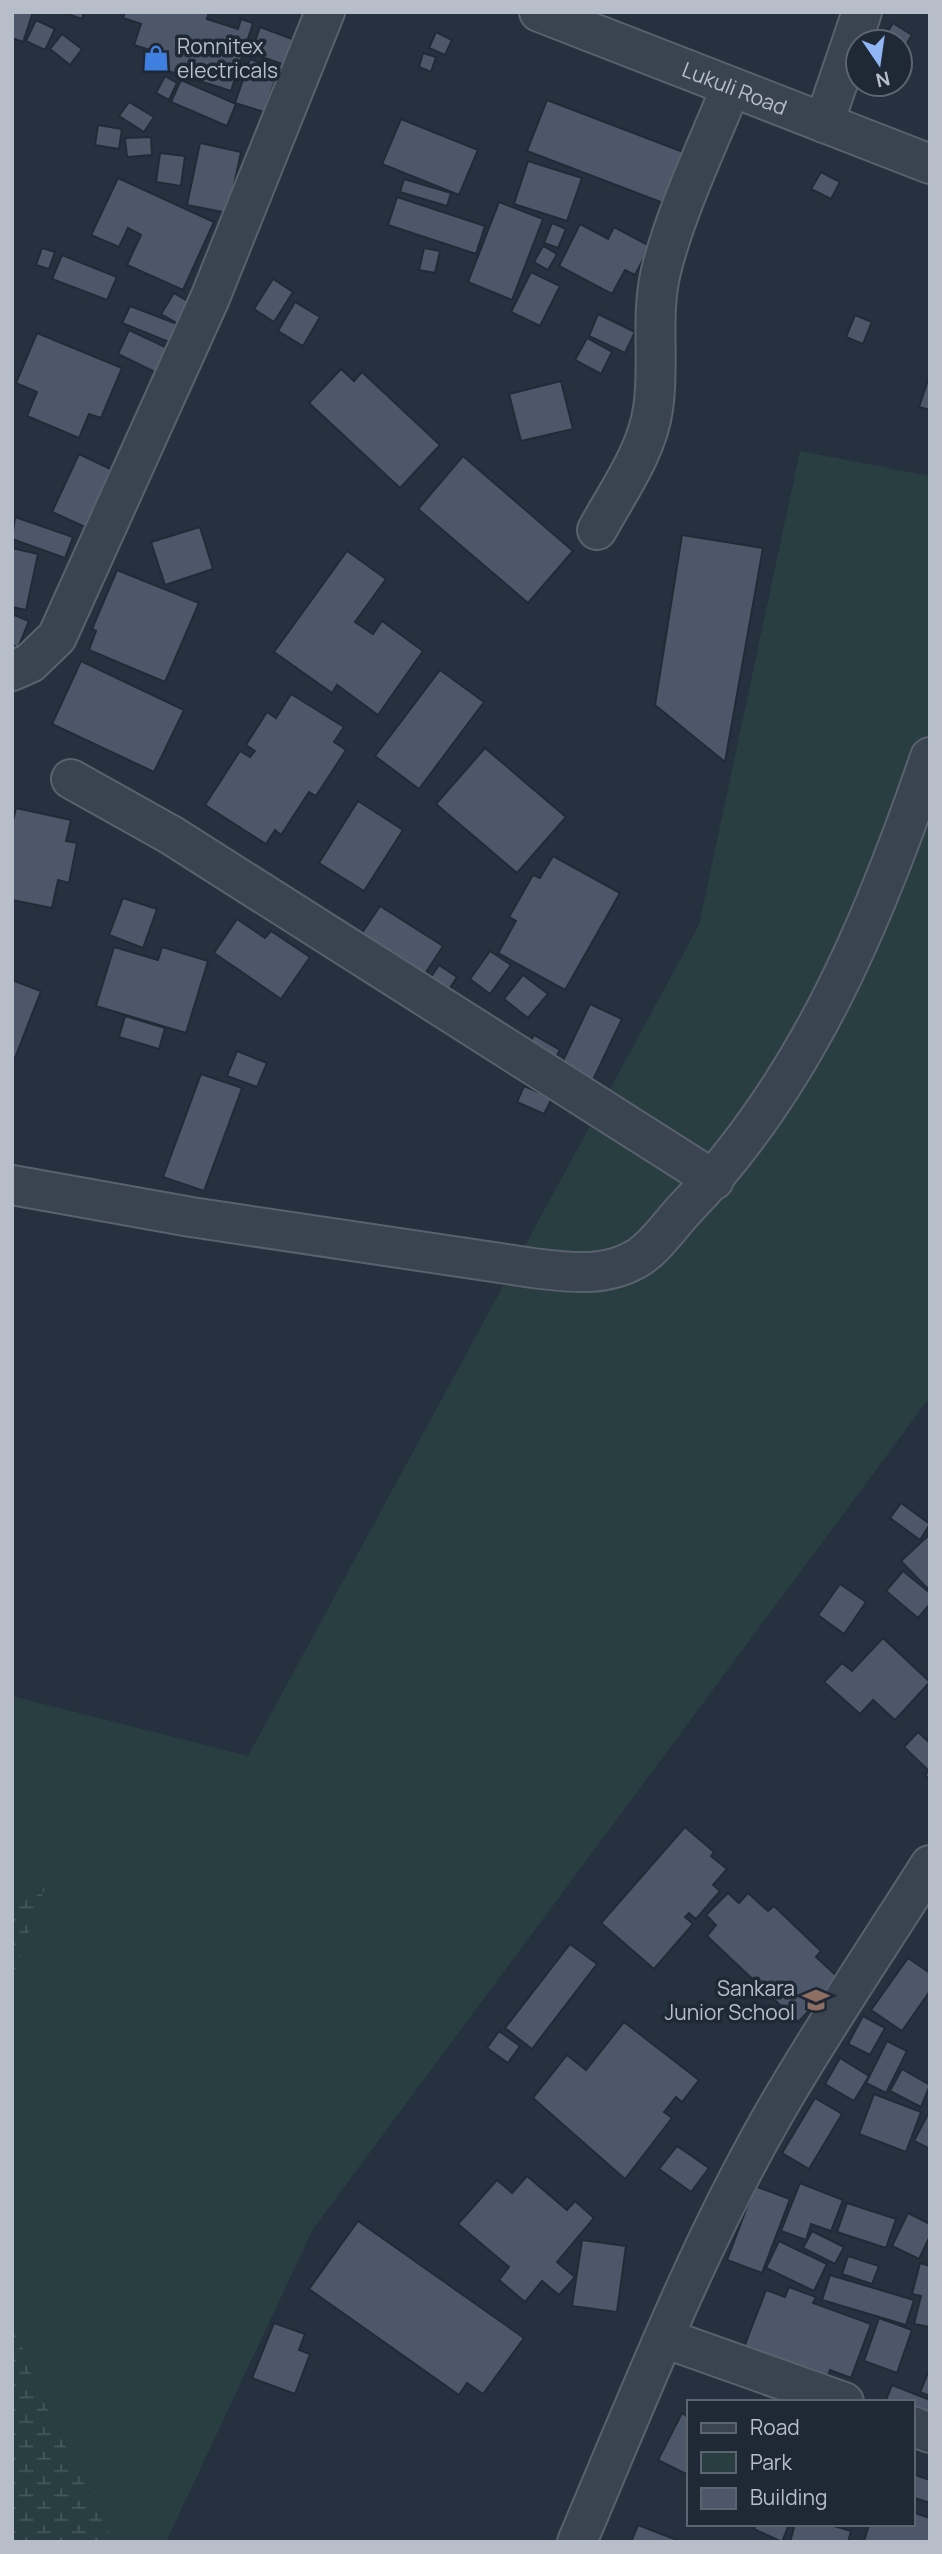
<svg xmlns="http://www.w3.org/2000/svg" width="942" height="2554" viewBox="0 0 942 2554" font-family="Manrope,sans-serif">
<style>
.green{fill:#283e41}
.wetland{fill:url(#wetland-marsh)}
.building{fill:#4c5869;stroke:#212a37;stroke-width:2}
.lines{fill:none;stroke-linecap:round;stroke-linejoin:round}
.minor-casing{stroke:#58616d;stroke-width:42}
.tertiary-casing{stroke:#58616d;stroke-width:42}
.minor{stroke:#3a4350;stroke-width:38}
.tertiary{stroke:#3a4350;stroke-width:38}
.labels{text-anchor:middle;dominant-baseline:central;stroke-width:7;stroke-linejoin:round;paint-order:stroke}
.poi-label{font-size:21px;fill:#b7beca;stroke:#1f2835;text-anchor:start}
.street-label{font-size:21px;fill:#b7beca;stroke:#1f2835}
</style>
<defs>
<pattern id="wetland-marsh" width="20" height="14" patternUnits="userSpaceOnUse" patternTransform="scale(1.75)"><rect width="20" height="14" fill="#283e41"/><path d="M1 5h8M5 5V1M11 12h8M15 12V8" fill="none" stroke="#45585b"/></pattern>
</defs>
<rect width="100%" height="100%" fill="#263140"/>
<path class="green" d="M800 451 930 476V1397L313 2229 166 2542H113L34 2382 12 2315V1979L45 1887 12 1909V1696L248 1756 699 925Z"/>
<g class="wetland">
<path d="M46 1885 12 1979V1909Z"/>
<path d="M12 2315 34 2382 113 2542H12Z"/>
</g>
<g class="building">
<path d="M12 12H33L23 42 12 38Z"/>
<path d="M62 12H84L82 19Z"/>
<path d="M125 12H209L207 19 238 29 241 19 253 23 231 91 146 64 150 50 134 45 141 24 123 18Z"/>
<path d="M36 20 55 29 45 50 26 41Z"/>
<path d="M893 23 912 35 900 54V42H881Z"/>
<path d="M260 27 295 40 285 65 251 53Z"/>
<path d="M436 32 452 40 445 55 429 48Z"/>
<path d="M62 34 82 49 70 65 50 49Z"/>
<path d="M423 53 436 57 431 72 419 67Z"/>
<path d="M250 59 279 69 264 112 235 103Z"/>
<path d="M165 76 177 83 169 100 156 93Z"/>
<path d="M181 80 236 104 227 126 171 102Z"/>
<path d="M547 100 691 155 671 206 527 151Z"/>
<path d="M129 102 154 117 144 132 119 116Z"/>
<path d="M401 119 478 150 459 195 382 164Z"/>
<path d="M98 125 122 129 119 149 95 145Z"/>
<path d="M151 137 152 155 127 157 125 138Z"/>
<path d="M200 143 241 152 228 213 187 205Z"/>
<path d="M160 153 185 156 181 186 156 182Z"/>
<path d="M528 161 582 178 567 221 514 204Z"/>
<path d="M821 172 840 182 831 199 811 189Z"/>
<path d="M118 178 214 222 183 290 127 265 141 235 128 228 119 247 91 235Z"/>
<path d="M404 179 451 193 447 206 400 192Z"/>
<path d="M397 197 485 226 476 254 388 225Z"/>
<path d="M499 202 543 219 512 300 468 282Z"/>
<path d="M552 223 566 229 558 248 544 243Z"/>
<path d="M580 224 608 239 614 227 650 246 635 275 625 270 612 294 559 266Z"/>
<path d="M543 246 557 254 548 270 534 262Z"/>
<path d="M42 248 55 252 49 269 36 265Z"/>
<path d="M424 248 440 251 435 273 419 270Z"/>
<path d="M62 255 117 277 107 300 52 279Z"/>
<path d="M531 272 560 286 540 326 511 312Z"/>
<path d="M273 279 293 292 274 322 254 309Z"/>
<path d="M174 293 194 305 182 326 161 314Z"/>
<path d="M295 302 320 317 303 346 278 331Z"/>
<path d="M130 306 177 324 169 342 122 323Z"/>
<path d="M598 314 635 332 625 353 589 336Z"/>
<path d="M855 315 872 322 863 344 846 337Z"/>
<path d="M129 330 176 352 163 376 118 354Z"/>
<path d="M37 333 122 368 101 418 89 414 79 438 27 416 37 392 16 383Z"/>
<path d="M587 338 612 352 601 374 575 360Z"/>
<path d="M341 369 354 381 362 372 440 445 400 488 309 403Z"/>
<path d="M928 380 930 381V410L919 407Z"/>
<path d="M561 381 573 429 521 441 509 394Z"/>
<path d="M79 454 123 475 96 532 52 512Z"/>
<path d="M463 456 573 551 528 603 418 509Z"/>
<path d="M15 517 73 537 65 558 12 539Z"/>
<path d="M200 527 213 569 165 585 151 542Z"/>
<path d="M682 535 763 548 725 762 655 705Z"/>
<path d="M12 548 38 554 26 610 12 607Z"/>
<path d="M347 551 386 579 355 622 373 634 382 621 423 651 378 715 337 685 332 693 274 652Z"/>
<path d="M117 570 199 603 165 682 89 650 96 631 92 629Z"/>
<path d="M12 614 29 621 18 648 12 645Z"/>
<path d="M81 661 184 710 154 772 52 724Z"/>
<path d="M440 670 484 702 419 789 375 756Z"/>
<path d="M291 694 344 727 334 742 346 750 316 796 309 792 281 835 275 830 266 844 205 805 240 751 250 757 255 751 246 745 267 712 276 718Z"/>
<path d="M485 748 566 817 517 873 436 804Z"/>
<path d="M358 801 403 830 364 891 319 863Z"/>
<path d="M16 808 71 820 66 841 77 843 69 883 58 880 52 908 12 900V825Z"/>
<path d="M553 856 620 893 565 990 498 953 516 921 509 917 533 875 540 878Z"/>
<path d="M123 898 157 909 143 948 109 935Z"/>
<path d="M380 906 443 946 419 983 356 942Z"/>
<path d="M237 919 265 938 271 931 310 957 281 999 214 953Z"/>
<path d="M114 947 158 960 162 947 208 961 186 1033 96 1006Z"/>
<path d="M490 951 511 965 490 994 470 979Z"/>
<path d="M439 965 457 977 444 997 426 984Z"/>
<path d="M523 975 548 994 528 1018 504 999Z"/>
<path d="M12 980 41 991 15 1058 12 1057Z"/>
<path d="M590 1004 622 1019 593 1080 561 1065Z"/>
<path d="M125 1016 165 1028 159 1049 119 1037Z"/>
<path d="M534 1035 560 1050 551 1067 525 1052Z"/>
<path d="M237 1051 267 1063 257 1087 227 1076Z"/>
<path d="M201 1074 242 1088 204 1191 163 1177Z"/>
<path d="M524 1086 552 1098 544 1114 517 1102Z"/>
<path d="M901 1503 930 1524 920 1540 890 1518Z"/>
<path d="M930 1534V1586L927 1588 901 1561Z"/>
<path d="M903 1571 930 1593V1604L918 1618 886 1591Z"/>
<path d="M840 1584 866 1602 844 1634 818 1615Z"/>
<path d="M883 1638 930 1682 895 1720 873 1700 860 1714 824 1682 842 1663 852 1671Z"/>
<path d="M918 1732 930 1743V1780L925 1775 929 1771 904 1747Z"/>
<path d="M685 1827 714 1852 711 1856 727 1869 713 1885 720 1891 696 1919 689 1913 685 1917 693 1924 654 1969 601 1923Z"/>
<path d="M728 1893 739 1903 748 1893 768 1911 774 1906 821 1951 816 1957 840 1979 798 2022 707 1936 716 1925 706 1915Z"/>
<path d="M570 1944 597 1964 532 2049 505 2028Z"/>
<path d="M908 1958 930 1973V1991L902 2031 871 2010Z"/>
<path d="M863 2016 885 2028 870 2055 848 2044Z"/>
<path d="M624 2022 699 2080 682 2102 676 2097 664 2112 672 2118 625 2179 533 2098 567 2055 586 2070Z"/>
<path d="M499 2031 520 2046 508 2063 487 2048Z"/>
<path d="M887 2041 907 2051 886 2093 866 2083Z"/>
<path d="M840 2058 869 2076 854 2101 825 2084Z"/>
<path d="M902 2069 930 2085 921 2107 890 2091Z"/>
<path d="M874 2094 921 2112 906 2152 859 2134Z"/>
<path d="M815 2098 842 2114 809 2169 782 2153Z"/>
<path d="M930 2110V2149L914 2141Z"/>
<path d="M677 2146 709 2168 691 2192 659 2169Z"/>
<path d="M527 2176 567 2210 575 2201 594 2218 557 2262 575 2277 559 2295 542 2281 525 2302 499 2280 509 2267 458 2224 497 2180 512 2193Z"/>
<path d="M800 2183 843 2200 831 2231 811 2224 806 2240 781 2231Z"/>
<path d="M755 2186 790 2199 762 2273 727 2260Z"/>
<path d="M847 2203 896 2219 886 2248 837 2232Z"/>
<path d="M908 2213 930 2224V2236L919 2259 892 2246Z"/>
<path d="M358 2221 524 2338 483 2394 467 2383 459 2395 309 2289Z"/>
<path d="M812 2231 844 2247 835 2264 803 2248Z"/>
<path d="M582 2240 626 2246 617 2312 572 2306Z"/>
<path d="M779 2241 827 2264 814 2291 766 2268Z"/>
<path d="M848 2256 879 2266 872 2284 842 2274Z"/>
<path d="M920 2263 930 2266V2327L914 2324 921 2296 912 2294Z"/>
<path d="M830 2275 914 2300 906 2325 822 2300Z"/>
<path d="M789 2287 816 2297 813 2303 871 2324 851 2378 830 2370 824 2386 741 2355 766 2290 785 2297Z"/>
<path d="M879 2318 912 2330 897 2373 864 2361Z"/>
<path d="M274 2323 305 2334 299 2350 310 2354 295 2394 252 2378Z"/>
<path d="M930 2368V2396L920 2392Z"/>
<path d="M892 2385 930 2400V2430L912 2423V2402H885Z"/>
<path d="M682 2413 688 2417V2475L658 2460Z"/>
<path d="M912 2474 930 2480V2503L912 2497Z"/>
<path d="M912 2512 930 2518V2542H864L869 2524H912Z"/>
<path d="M756 2524H789L782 2542 754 2529Z"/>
<path d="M795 2524H827L851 2531 848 2542H790Z"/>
<path d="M638 2525 682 2542H631Z"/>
</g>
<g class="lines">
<g class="minor-casing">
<g id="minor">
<path d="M824 123 862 12"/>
<path d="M597 530C617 493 647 452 653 409 660 364 650 317 661 271 677 208 707 147 731 87"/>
<path d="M12 671 30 663 57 637 210 298 325 12"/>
<path d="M71 779 171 835 714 1180"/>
<path d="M12 1185 191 1217 533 1268C569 1272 603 1278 636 1259 654 1249 670 1225 684 1210 806 1084 874 921 930 757"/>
<path d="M664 2338 844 2402"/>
<path d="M912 2426 930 2433"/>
<path d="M577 2542C638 2399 695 2252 772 2117 821 2031 877 1949 930 1865"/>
</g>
</g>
<g class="tertiary-casing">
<g id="tertiary">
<path id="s1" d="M539 12 930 164"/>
</g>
</g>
<use href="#minor" class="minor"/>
<use href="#tertiary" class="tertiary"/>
</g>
<defs>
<g id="shop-bare" transform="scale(2.1)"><path d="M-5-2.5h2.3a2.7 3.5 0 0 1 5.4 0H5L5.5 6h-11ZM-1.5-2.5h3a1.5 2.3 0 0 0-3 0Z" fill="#3f7fe0" stroke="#1f2835" stroke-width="2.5" paint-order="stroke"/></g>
<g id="school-bare" transform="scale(2.1)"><path d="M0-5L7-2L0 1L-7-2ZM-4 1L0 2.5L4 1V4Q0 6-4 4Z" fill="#8d6e63" stroke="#1f2835" stroke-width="2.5" paint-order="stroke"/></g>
</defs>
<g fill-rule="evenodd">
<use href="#shop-bare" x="156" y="58"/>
<use href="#school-bare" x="816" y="2000"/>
</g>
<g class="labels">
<g class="poi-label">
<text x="177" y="46">Ronnitex<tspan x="177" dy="24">electricals</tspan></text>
<text x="795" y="1988" text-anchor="end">Sankara<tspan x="795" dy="24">Junior School</tspan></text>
</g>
<g class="street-label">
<text stroke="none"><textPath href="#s1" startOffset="210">Lukuli Road</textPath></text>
</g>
</g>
<rect width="942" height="2554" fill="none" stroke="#b7beca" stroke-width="28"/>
<rect x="687" y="2400" width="228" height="126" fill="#1f2835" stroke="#5c6471" stroke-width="2"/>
<rect x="701" y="2423" width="35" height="10" fill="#3a4350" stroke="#5c6471" stroke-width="2"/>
<text x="750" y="2435" font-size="21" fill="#b7beca">Road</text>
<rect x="701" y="2452" width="35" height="21" fill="#283e41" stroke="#5c6471" stroke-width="2"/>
<text x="750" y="2470" font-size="21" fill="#b7beca">Park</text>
<rect x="701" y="2488" width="35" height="21" fill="#4c5869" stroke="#5c6471" stroke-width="2"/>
<text x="750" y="2505" font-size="21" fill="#b7beca">Building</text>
<g transform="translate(879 63) rotate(167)"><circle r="33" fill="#1f2835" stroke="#5c6471" stroke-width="2"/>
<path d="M0-5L12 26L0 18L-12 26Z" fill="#90b6f6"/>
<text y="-10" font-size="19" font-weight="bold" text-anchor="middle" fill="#b7beca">N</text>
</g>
</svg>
